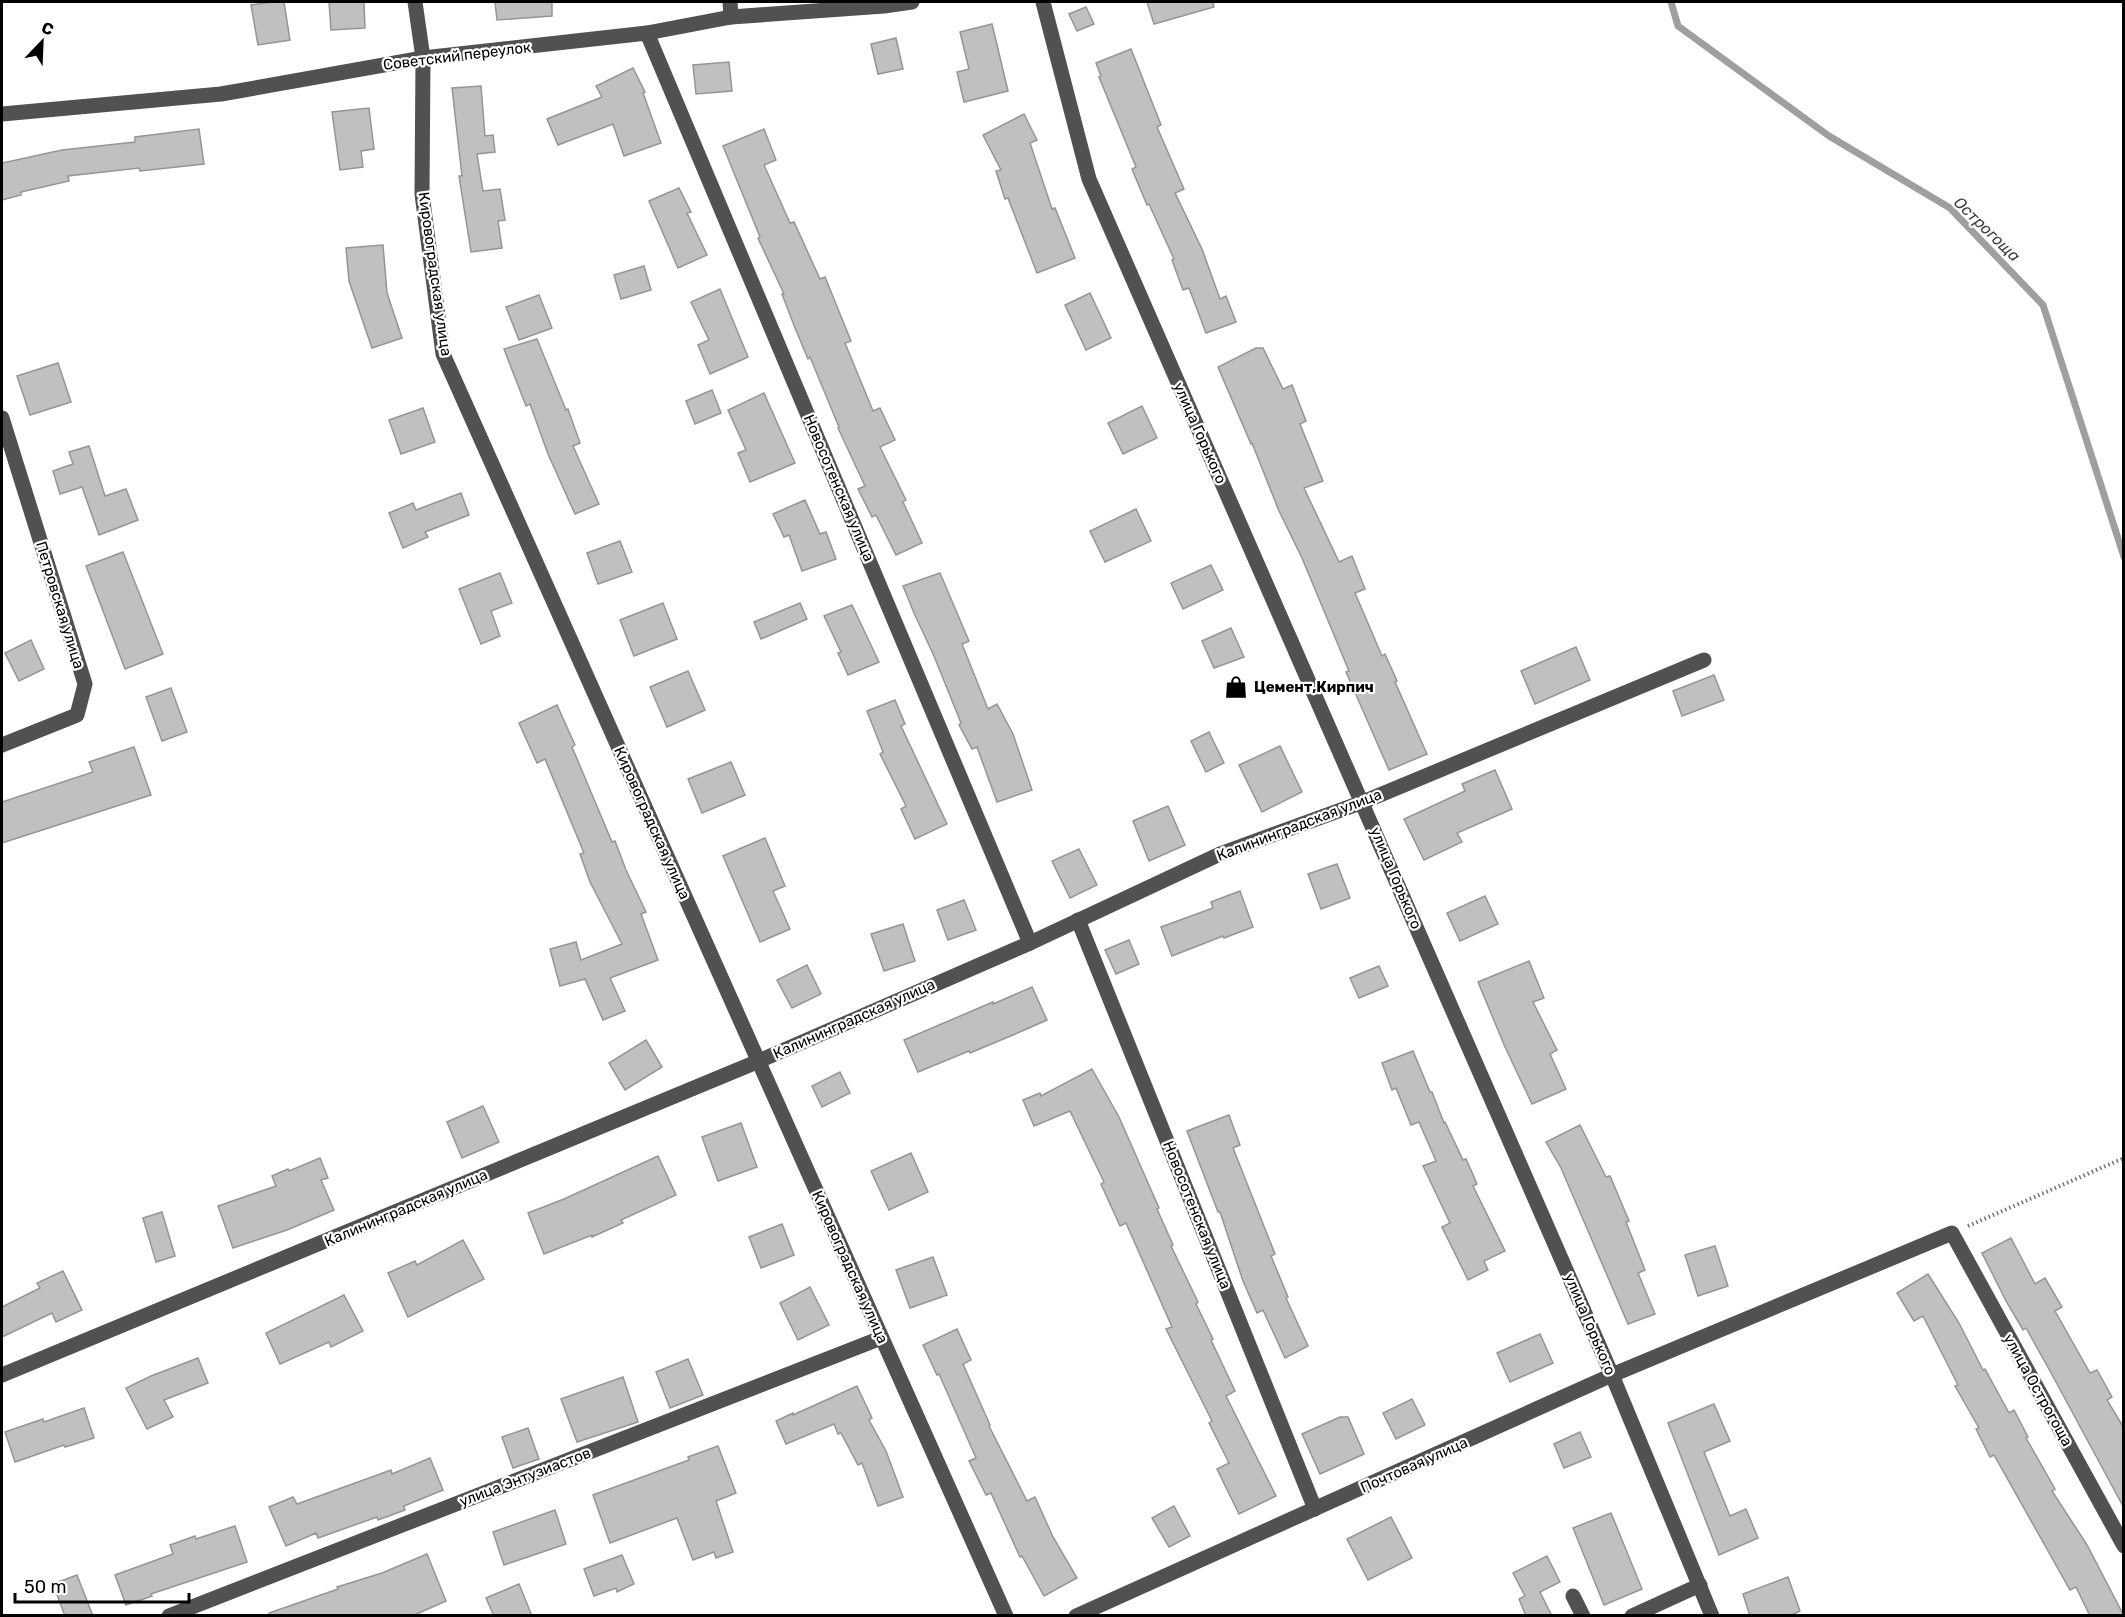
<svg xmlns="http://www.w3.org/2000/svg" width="2125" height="1617" viewBox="0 0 2125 1617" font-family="Rubik,sans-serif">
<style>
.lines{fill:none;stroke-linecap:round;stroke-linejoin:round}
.stream{stroke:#9f9f9f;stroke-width:7}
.building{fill:#c0c0c0;stroke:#959595;stroke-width:1.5}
.path{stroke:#737373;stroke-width:4;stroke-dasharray:1.5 3;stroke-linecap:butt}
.minor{stroke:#515151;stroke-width:15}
.labels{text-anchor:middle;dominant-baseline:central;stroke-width:4.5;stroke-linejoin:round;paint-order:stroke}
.street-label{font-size:15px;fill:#000;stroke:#fff}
.poi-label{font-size:15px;font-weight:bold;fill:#000;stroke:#fff;text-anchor:start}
.water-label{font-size:16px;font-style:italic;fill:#404040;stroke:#fff}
</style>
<rect width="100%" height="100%" fill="#fff"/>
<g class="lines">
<path class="stream" d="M1671 2 1678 26 1829 136 1950 208 2043 305 2124 557"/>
</g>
<g class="building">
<path d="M272 2H284L290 40 258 45 251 5Z"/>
<path d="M329 2H364L365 28 331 30Z"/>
<path d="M495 2H552V16L497 20Z"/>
<path d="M1147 2H1213L1214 7 1154 24Z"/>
<path d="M1086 7 1094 24 1077 31 1069 14Z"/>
<path d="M992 24 1008 91 964 102 957 72 969 69 960 32Z"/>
<path d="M896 38 903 69 878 74 871 44Z"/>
<path d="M1131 49 1161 125 1157 127 1184 189 1175 193 1202 249 1220 299 1226 296 1236 322 1206 333 1189 288 1183 290 1172 260 1174 259 1149 204 1147 205 1132 169 1136 167 1099 77 1101 76 1096 63Z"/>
<path d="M729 62 732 91 696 94 693 65Z"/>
<path d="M633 68 645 92 643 93 661 143 624 156 613 124 558 145 547 119 602 97 596 86Z"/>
<path d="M481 86 485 136 493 135 495 152 477 154 483 191 500 189 505 220 498 221 502 248 471 252 459 176H462L452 88Z"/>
<path d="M369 108 374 149 361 151 363 167 340 170 332 112Z"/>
<path d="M1024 114 1037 140 1030 143 1052 209 1055 208 1075 258 1037 273 1008 198 1005 199 996 171 1001 170 983 135Z"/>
<path d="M199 129 204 164 140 171 139 168 68 176 69 181 21 192V195L2 200V163L62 150 135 142V137Z"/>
<path d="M764 129 776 160 764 165 790 223 794 222 820 279 825 277 851 341 845 343 873 411 880 408 895 440 880 447 906 500 903 502 922 543 896 555 876 515 872 517 858 489 865 486 838 428 839 427 810 357 808 359 795 328 782 294H784L758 238 760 237 723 146Z"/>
<path d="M679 188 691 212 687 213 707 255 678 268 649 201Z"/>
<path d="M383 245 387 293 402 338 372 348 349 281 346 248Z"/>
<path d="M644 266 651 290 621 299 614 275Z"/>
<path d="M720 289 748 357 710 374 698 345 709 340 691 302Z"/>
<path d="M1090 293 1111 338 1086 350 1065 305Z"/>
<path d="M539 295 552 328 519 340 506 307Z"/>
<path d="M537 339 566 410 568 409 580 443 573 446 599 504 575 514 548 454 530 404 526 406 504 349Z"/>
<path d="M1256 348H1263L1283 389 1292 385 1306 421 1300 424 1323 481 1304 488 1339 562 1352 556 1365 589 1355 593 1382 656 1385 654 1397 681 1395 682 1427 754 1389 770 1346 672 1349 671 1302 558 1279 511 1252 443 1251 444 1218 367Z"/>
<path d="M58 363 71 402 30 415 17 376Z"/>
<path d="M712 390 721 413 695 424 686 401Z"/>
<path d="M764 393 795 463 750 482 738 453 746 450 728 410Z"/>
<path d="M1142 406 1157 438 1123 454 1108 423Z"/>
<path d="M423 408 435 442 401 454 389 420Z"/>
<path d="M89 446 105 496 126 489 138 520 99 535 82 487 60 494 53 471 73 464 69 452Z"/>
<path d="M461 493 469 515 425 532 428 537 403 548 389 513 413 503 416 510Z"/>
<path d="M805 500 820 534 826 532 836 559 802 571 789 535 784 537 773 514Z"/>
<path d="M1136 509 1151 541 1105 562 1090 531Z"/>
<path d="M620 541 632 572 598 584 587 553Z"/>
<path d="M123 552 163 654 125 669 86 566Z"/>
<path d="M1211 565 1223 590 1183 609 1171 583Z"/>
<path d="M500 573 512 603 491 611 500 636 481 644 459 589Z"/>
<path d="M940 573 969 641 962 644 988 709 997 704 1013 734 1032 790 997 802 977 747 972 749 959 725 961 723 934 656 914 613 903 586Z"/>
<path d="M663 603 677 639 634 656 620 620Z"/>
<path d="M800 603 807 619 761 639 754 622Z"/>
<path d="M852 605 879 662 848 675 838 653 841 652 824 616Z"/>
<path d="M1231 628 1244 657 1214 668 1202 641Z"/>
<path d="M31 640 44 669 19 681 5 653Z"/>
<path d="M1576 647 1590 680 1535 704 1521 671Z"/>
<path d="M688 671 705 710 667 727 650 687Z"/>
<path d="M1714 675 1724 700 1682 716 1673 691Z"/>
<path d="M171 688 187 732 162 741 146 697Z"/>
<path d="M895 700 905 724 901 726 947 824 915 839 901 809 906 806 880 754 883 752 867 711Z"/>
<path d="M557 705 575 745 572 747 612 842 615 841 626 870 646 912 641 914 658 960 610 978 625 1011 603 1020 585 979 560 986 550 949 576 942 581 960 622 944 590 882 580 854 584 853 545 759 537 763 519 723Z"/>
<path d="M1209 732 1224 763 1206 772 1191 741Z"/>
<path d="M1280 746 1302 792 1262 812 1239 765Z"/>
<path d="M134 747 151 795 2 843V802L93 772 89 762Z"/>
<path d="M731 762 745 795 702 813 688 779Z"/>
<path d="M1495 770 1512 809 1457 833 1462 842 1424 860 1404 819 1465 791 1462 784Z"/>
<path d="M1168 806 1185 845 1149 861 1133 821Z"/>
<path d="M765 838 785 886 773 891 790 929 760 942 723 856Z"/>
<path d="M1079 849 1097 885 1070 898 1052 861Z"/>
<path d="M1337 864 1350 898 1321 909 1308 874Z"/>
<path d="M1240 891 1253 927 1224 938 1223 936 1172 956 1161 927 1213 908 1211 902Z"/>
<path d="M1485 896 1498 924 1460 941 1447 913Z"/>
<path d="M964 900 976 930 948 940 937 910Z"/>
<path d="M903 924 915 961 884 971 871 934Z"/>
<path d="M1129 940 1139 964 1116 974 1105 950Z"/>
<path d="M1529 961 1544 998 1533 1002 1557 1050 1550 1054 1566 1089 1532 1104 1505 1047 1478 982Z"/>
<path d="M807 965 821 994 792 1008 777 980Z"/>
<path d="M1379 966 1388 986 1359 998 1350 978Z"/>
<path d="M1032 987 1047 1020 1013 1035 970 1053 969 1051 918 1072 904 1040 993 1002V1004Z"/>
<path d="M646 1040 662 1067 625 1090 609 1063Z"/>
<path d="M1413 1051 1430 1092H1432L1444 1123 1445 1122 1463 1160 1466 1159 1477 1184 1473 1186 1505 1251 1484 1261 1488 1270 1468 1280 1442 1227 1450 1223 1423 1166 1436 1161 1419 1122 1411 1125 1396 1088 1392 1090 1382 1063Z"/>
<path d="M1092 1069 1119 1117 1159 1208 1157 1209 1173 1245 1171 1246 1198 1302 1196 1304 1213 1339 1211 1340 1235 1391 1226 1396 1276 1496 1239 1514 1217 1469 1229 1463 1209 1423 1212 1421 1166 1329 1172 1327 1126 1223 1120 1226 1101 1184 1104 1182 1070 1111 1034 1126 1023 1100 1040 1093 1041 1096Z"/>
<path d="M840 1072 850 1093 822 1107 812 1086Z"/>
<path d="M483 1106 499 1142 462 1158 447 1122Z"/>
<path d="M1229 1115 1240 1145 1233 1148 1275 1254 1271 1256 1288 1297 1286 1298 1308 1346 1285 1358 1263 1310 1257 1313 1243 1281 1220 1212H1218L1187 1131Z"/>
<path d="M741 1123 757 1167 718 1181 702 1137Z"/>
<path d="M1580 1125 1606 1177 1610 1176 1629 1221 1626 1222 1645 1270 1638 1273 1655 1314 1628 1324 1561 1168 1546 1142Z"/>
<path d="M911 1153 928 1192 889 1210 871 1171Z"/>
<path d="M658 1156 676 1195 621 1220 623 1223 592 1237V1235L544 1254 528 1213 564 1199Z"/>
<path d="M320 1158 328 1178 321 1180 334 1210 287 1230 233 1248 218 1206 276 1186 272 1176 288 1169 289 1171Z"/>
<path d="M162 1212 175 1256 156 1262 143 1218Z"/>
<path d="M782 1224 794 1255 761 1268 749 1237Z"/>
<path d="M2011 1238 2035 1284 2045 1278 2062 1307 2055 1311 2090 1373 2097 1370 2112 1397 2107 1400 2124 1428V1508L2050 1371 2026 1328 2023 1330 2006 1301 1982 1253Z"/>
<path d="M463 1240 484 1279 408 1317 388 1273 415 1261 417 1265Z"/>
<path d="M1715 1246 1728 1286 1698 1296 1685 1255Z"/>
<path d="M933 1257 947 1295 910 1308 896 1270Z"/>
<path d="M63 1271 82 1310 56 1322 52 1313 2 1337V1307L40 1288 37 1283Z"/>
<path d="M1928 1274 1959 1323 1983 1370 1985 1369 2009 1413 2014 1410 2028 1437 2026 1438 2055 1489 2052 1491 2087 1545 2124 1616H2090L2076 1587 2070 1590 1994 1455 1990 1457 1976 1429 1979 1428 1955 1386 1958 1385 1923 1316 1914 1321 1897 1293Z"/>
<path d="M810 1287 829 1325 798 1340 780 1303Z"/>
<path d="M344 1295 363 1331 331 1347 329 1342 280 1364 266 1333Z"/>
<path d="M957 1329 971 1360 963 1364 990 1425 989 1426 1027 1501 1035 1497 1053 1537 1077 1578 1044 1596 1022 1556 1020 1557 991 1493 986 1495 969 1461 976 1458 939 1374 937 1375 923 1345Z"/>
<path d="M1540 1334 1553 1363 1510 1382 1497 1353Z"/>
<path d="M198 1358 208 1383 164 1400 173 1417 147 1429 126 1388 151 1376Z"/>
<path d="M688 1359 703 1395 670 1408 656 1372Z"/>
<path d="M623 1377 638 1422 577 1442 561 1399Z"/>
<path d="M857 1386 872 1418 869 1420 886 1451 903 1497 878 1506 862 1463 858 1465 841 1433 838 1434 834 1424 786 1444 776 1421 793 1413V1415Z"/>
<path d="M1412 1399 1425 1425 1396 1439 1383 1413Z"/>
<path d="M1714 1404 1730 1441 1704 1452 1730 1516 1746 1509 1758 1538 1719 1555 1668 1423Z"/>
<path d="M84 1408 94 1438 65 1447 64 1445 15 1462 5 1432 43 1419 44 1422Z"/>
<path d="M1340 1417H1348L1364 1454 1320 1474 1302 1434Z"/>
<path d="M528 1428 539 1459 513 1468 502 1437Z"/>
<path d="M1580 1432 1591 1457 1564 1468 1554 1444Z"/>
<path d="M718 1446 736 1493 716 1501 733 1552 716 1558 714 1552 693 1560 677 1518 610 1543 593 1495 689 1460 688 1457Z"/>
<path d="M430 1458 443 1490 404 1506 405 1510 378 1520 377 1517 318 1538 316 1533 286 1546 269 1507 293 1497 297 1504 391 1470 392 1474Z"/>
<path d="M1174 1506 1190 1536 1169 1547 1152 1518Z"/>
<path d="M555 1510 566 1544 504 1565 493 1532Z"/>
<path d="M1611 1513 1642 1589 1604 1605 1573 1528Z"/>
<path d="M1391 1517 1412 1558 1368 1580 1347 1539Z"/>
<path d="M235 1526 247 1562 151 1594 152 1596 126 1605 115 1575 173 1554 170 1545 195 1536 196 1539Z"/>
<path d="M427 1554 446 1601 412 1616H269V1613L338 1589 337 1587 382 1573Z"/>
<path d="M622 1555 634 1584 617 1592 616 1588 594 1596 584 1569Z"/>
<path d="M1547 1556 1560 1582 1540 1592 1552 1616H1526L1519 1599 1525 1596 1513 1573Z"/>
<path d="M77 1575 93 1616H65L53 1584Z"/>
<path d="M1788 1577 1800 1611 1789 1616H1750L1743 1594Z"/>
<path d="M519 1584 532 1616H494L486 1598Z"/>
</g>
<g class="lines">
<path class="path" d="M1968 1226 2124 1158"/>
<g class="minor">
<path d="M415 2 423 58 422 194 443 354 1006 1616"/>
<path d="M730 2 731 17"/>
<path d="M1043 2 1089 179 1612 1375 1712 1616"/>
<path d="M647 33 1030 943"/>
<path d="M2 114 221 94 423 58 647 33 731 17 884 6 912 2"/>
<path d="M2 418 85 684 77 715 2 745"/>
<path d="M1078 920 1315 1509"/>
<path d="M2 1375 759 1061 1030 943 1220 854 1363 802 1704 660"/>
<path d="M1573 1596 1583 1616"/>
<path d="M169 1616 881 1338"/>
<path d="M1076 1616 1612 1375 1952 1233 2124 1546"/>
<path d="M1632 1616 1700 1585"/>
</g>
</g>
<defs>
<g id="shop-bare" transform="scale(1.8)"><path d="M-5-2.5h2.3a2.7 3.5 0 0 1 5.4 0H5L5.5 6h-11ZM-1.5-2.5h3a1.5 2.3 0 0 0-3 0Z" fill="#000" stroke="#fff" stroke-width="2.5" paint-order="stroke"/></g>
</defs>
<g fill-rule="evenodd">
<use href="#shop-bare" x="1236" y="687"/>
</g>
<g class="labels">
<g class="street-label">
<text transform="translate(457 56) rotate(-7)">Советский переулок</text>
<text transform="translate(435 274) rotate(82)">Кировоградская улица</text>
<text transform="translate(1200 433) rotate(66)">улица Горького</text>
<text transform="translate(839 488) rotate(67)">Новосотенская улица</text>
<text transform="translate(60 605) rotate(73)">Петровская улица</text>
<text transform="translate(652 823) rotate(66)">Кировоградская улица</text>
<text transform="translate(1299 825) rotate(-21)">Калининградская улица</text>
<text transform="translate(1396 878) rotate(67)">улица Горького</text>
<text transform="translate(854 1019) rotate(-24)">Калининградская улица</text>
<text transform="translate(406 1208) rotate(-23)">Калининградская улица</text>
<text transform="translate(1197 1215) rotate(68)">Новосотенская улица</text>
<text transform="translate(850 1267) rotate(66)">Кировоградская улица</text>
<text transform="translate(1590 1324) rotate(67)">улица Горького</text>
<text transform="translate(2038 1390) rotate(61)">улица Острогоща</text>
<text transform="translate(1414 1465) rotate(-24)">Почтовая улица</text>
<text transform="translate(525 1477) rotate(-21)">улица Энтузиастов</text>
</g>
<g class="poi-label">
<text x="1254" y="687">Цемент,Кирпич</text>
</g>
<g class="water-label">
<text transform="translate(1987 229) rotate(44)">Острогоща</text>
</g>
</g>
<rect width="2125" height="1617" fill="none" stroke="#000000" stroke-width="6"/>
<g transform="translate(42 42) rotate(23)" stroke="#ffffff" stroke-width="4.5" paint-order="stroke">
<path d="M0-4.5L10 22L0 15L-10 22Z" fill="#000000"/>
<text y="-9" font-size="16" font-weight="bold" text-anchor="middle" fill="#000000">С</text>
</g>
<path d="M15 1593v9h174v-9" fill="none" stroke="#000000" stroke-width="3"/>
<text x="24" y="1593" font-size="18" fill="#000000" stroke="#ffffff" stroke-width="4.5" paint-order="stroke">50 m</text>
</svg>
